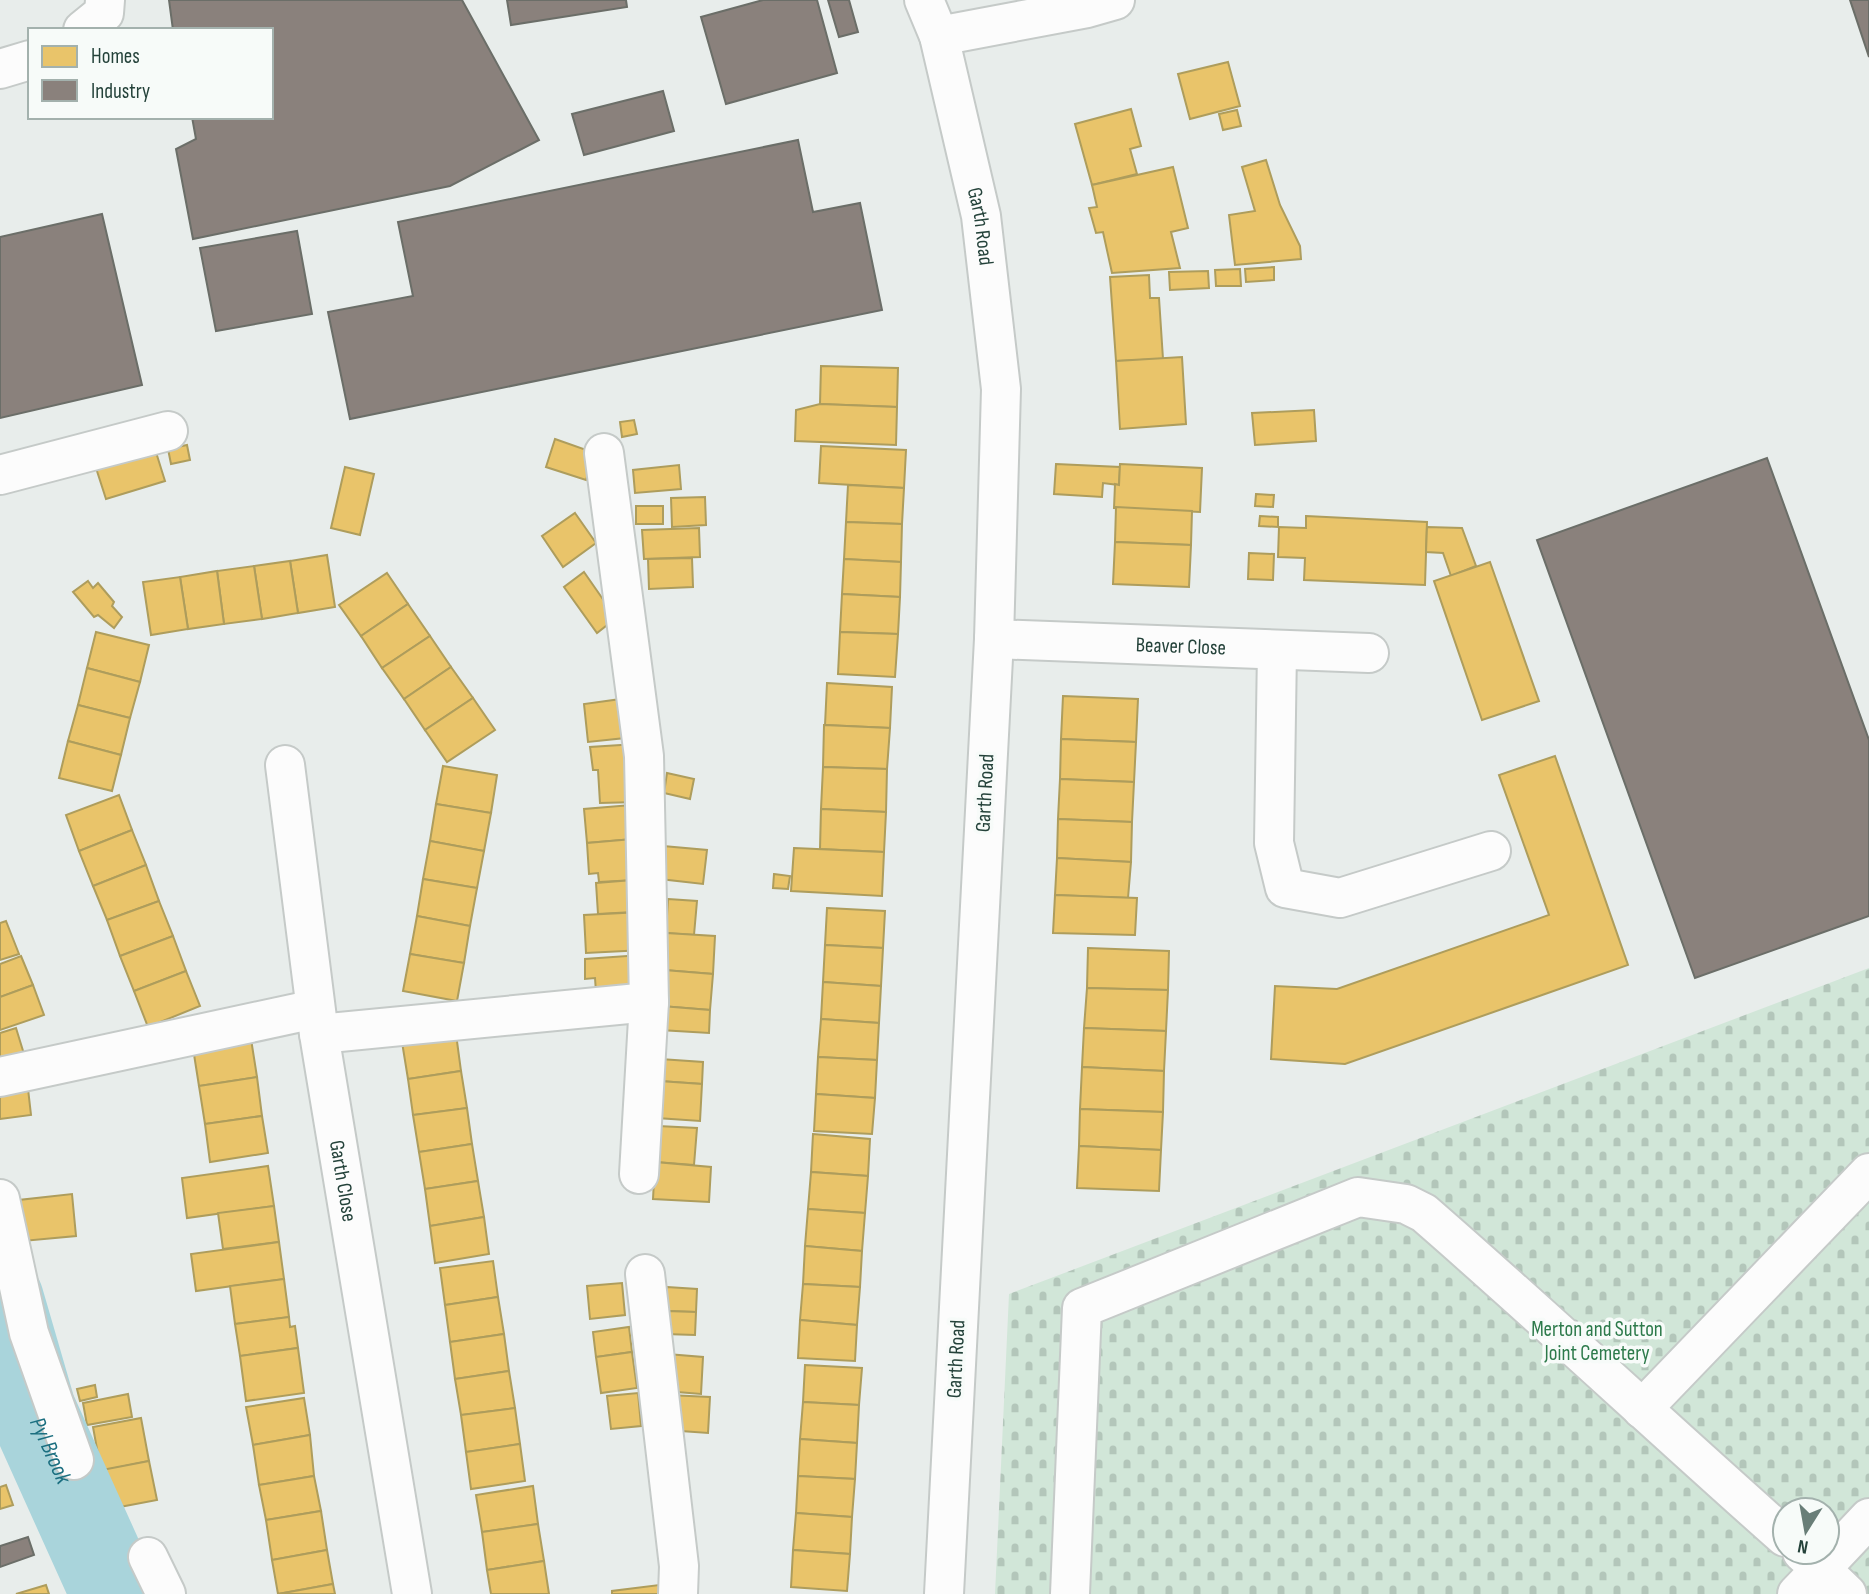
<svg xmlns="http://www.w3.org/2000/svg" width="1869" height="1594" viewBox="0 0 1869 1594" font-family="'Sofia Sans Condensed',sans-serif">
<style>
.cemetery{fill:url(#cemetery-stones);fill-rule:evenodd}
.homes{fill:#e9c46a;stroke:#ae9d5c;stroke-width:2}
.industry{fill:#8a817c;stroke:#6b6e68;stroke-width:2}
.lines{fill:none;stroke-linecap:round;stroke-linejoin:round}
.river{stroke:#a9d4db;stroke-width:88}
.minor-casing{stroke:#c5cac8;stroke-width:42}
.minor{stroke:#fcfcfc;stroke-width:38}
.labels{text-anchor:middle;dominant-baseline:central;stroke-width:7;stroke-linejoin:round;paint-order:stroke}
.street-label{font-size:21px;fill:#24423a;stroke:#f7fbf9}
.park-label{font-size:21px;fill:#2d7a4b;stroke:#f7fbf9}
.water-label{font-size:23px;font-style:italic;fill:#1c6f80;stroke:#f7fbf9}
</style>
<defs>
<pattern id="cemetery-stones" width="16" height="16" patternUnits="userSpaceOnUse" patternTransform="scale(1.75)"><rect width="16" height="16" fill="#d1e6d8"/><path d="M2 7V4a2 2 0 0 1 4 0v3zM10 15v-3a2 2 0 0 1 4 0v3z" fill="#b3c6ba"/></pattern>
</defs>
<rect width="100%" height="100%" fill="#e8edeb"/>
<path class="cemetery" d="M1869 968V1594H995L1009 1294ZM1785 1510H1827V1552H1785Z"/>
<g class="homes">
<path d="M1228 62 1240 106 1190 119 1178 74Z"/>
<path d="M1131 109 1141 146 1130 149 1137 174 1092 185 1075 124Z"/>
<path d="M1237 110 1241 126 1223 130 1219 114Z"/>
<path d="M1266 160 1280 205 1300 246 1301 259 1235 265 1229 215 1255 211 1242 167Z"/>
<path d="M1173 167 1188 228 1171 232 1180 268 1112 273 1103 232 1096 233 1089 208 1097 207 1092 185Z"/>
<path d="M1274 267V280L1246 282 1245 269Z"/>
<path d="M1240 269 1241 286H1216L1215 270Z"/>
<path d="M1208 271 1209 288 1170 290 1169 272Z"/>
<path d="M1149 275 1150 298H1159L1163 359 1116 361 1110 277Z"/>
<path d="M1182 357 1186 424 1120 429 1116 361Z"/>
<path d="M821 366 898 368 897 407 820 404Z"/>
<path d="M820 404 897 407 896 445 795 441 796 410Z"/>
<path d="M1314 410 1316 441 1255 445 1252 413Z"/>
<path d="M634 420 637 434 622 437 620 422Z"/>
<path d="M555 439 595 453 586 480 546 467Z"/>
<path d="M187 445 190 460 171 464 168 449Z"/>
<path d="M821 446 906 450 904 488 819 483Z"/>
<path d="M155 449 165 481 106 499 96 468Z"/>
<path d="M1056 464 1120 467 1119 485 1103 483 1102 497 1054 494Z"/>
<path d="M1120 464 1202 468 1200 512 1114 508 1115 484 1119 485Z"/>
<path d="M679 465 681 489 635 493 633 470Z"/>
<path d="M345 467 374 474 360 535 331 528Z"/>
<path d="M848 485 904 488 902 524 846 522Z"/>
<path d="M1256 494 1274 495 1273 507 1255 506Z"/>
<path d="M705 497 706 525 672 527 671 498Z"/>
<rect x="636" y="506" width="27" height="18"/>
<path d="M1116 507 1192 511 1191 545 1115 542Z"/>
<path d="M575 513 596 543 563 567 542 536Z"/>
<path d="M1260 516 1278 517V527L1259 526Z"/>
<path d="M1306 516 1427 522 1425 585 1304 580 1305 558 1278 557 1279 527 1306 528Z"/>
<path d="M846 522 902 524 901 562 844 559Z"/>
<path d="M1427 527 1462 528 1476 566 1451 576 1443 553 1426 552Z"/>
<path d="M699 528 700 557 644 559 642 530Z"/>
<path d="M1115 542 1191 545 1189 587 1113 584Z"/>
<path d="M1249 553 1274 554 1273 580 1248 579Z"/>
<path d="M327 555 335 607 298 613 290 561Z"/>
<path d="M692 558 693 587 649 589 648 559Z"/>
<path d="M844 559 901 562 900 597 842 594Z"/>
<path d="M290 561 298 613 262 619 254 566Z"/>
<path d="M1490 562 1539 701 1482 720 1434 581Z"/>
<path d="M254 566 262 619 224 624 217 571Z"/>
<path d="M217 571 224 624 188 629 180 577Z"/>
<path d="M584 572 616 618 597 633 564 587Z"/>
<path d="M387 573 408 604 361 636 339 605Z"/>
<path d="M180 577 188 629 151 635 143 582Z"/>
<path d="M88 581 93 588 98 583 114 602 112 606 122 617 114 628 98 615 94 617 73 592Z"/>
<path d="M842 594 900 597 898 634 840 632Z"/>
<path d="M408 604 430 636 382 668 361 636Z"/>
<path d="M96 632 149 645 140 682 87 668Z"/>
<path d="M840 632 898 634 895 677 838 674Z"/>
<path d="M430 636 451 667 404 699 382 668Z"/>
<path d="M451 667 473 698 425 730 404 699Z"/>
<path d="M87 668 140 682 130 718 78 705Z"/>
<path d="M827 683 892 687 890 728 825 725Z"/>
<path d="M1063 696 1138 699 1136 742 1061 739Z"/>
<path d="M473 698 495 730 447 762 425 730Z"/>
<path d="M621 699 625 738 588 742 584 704Z"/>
<path d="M78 705 130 718 121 755 68 741Z"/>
<path d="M824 725 890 728 887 769 823 767Z"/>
<path d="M1061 739 1136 742 1134 782 1060 779Z"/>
<path d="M68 741 121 755 112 791 59 778Z"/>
<path d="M636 744 638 802 600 803 598 770H593L590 747Z"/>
<path d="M1555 756 1628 965 1345 1064 1271 1059 1275 986 1337 989 1549 915 1499 775Z"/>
<path d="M443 766 497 775 491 813 436 804Z"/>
<path d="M823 767 887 769 886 812 821 809Z"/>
<path d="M667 773 694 779 690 799 664 793Z"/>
<path d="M1060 779 1134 782 1132 822 1058 819Z"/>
<path d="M119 795 132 830 79 851 66 815Z"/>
<path d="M436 804 491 813 484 851 430 841Z"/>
<path d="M631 805 633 839 587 843 584 809Z"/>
<path d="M821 809 886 812 884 852 820 849Z"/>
<path d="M1058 819 1132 822 1131 862 1057 858Z"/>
<path d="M132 830 146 865 93 886 79 851Z"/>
<path d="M633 839 636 880 599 882 598 873 589 874 587 843Z"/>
<path d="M430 841 484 851 477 888 423 879Z"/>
<path d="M663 846 707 850 703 884 660 879Z"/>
<path d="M794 848 884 852 882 896 791 891Z"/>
<path d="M1057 858 1131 862 1128 898 1055 895Z"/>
<path d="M146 865 159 901 107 920 93 886Z"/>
<path d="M774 874 790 876 788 889 773 888Z"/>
<path d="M423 879 477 888 470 926 417 916Z"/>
<path d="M633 880 634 912 598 914 596 883Z"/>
<path d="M1055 895 1137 898 1135 935 1053 933Z"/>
<path d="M668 899 697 901 694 935 666 933Z"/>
<path d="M159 901 173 936 120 956 107 920Z"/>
<path d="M827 908 885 911 883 948 825 945Z"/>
<path d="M642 912 644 950 586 953 584 915Z"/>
<path d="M417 916 470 926 464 963 410 954Z"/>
<path d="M6 921 19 954 0 960V923Z"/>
<path d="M666 933 715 936 713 974 664 970Z"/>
<path d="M173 936 186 971 134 991 120 956Z"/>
<path d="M825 945 883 948 881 986 823 982Z"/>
<path d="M1088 948 1169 951 1168 990 1087 988Z"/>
<path d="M410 954 464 963 457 1001 403 991Z"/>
<path d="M641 955V969L627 988 596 992 595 978 585 979V959Z"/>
<path d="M21 956 33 985 0 997V964Z"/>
<path d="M664 970 713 974 710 1010 661 1006Z"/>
<path d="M186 971 200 1006 148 1027 134 991Z"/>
<path d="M823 982 881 986 879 1023 821 1019Z"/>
<path d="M33 985 44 1015 0 1030V997Z"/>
<path d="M1087 988 1168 990 1166 1031 1084 1028Z"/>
<path d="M661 1006 710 1010 709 1033 660 1030Z"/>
<path d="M821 1019 879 1023 877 1060 818 1057Z"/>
<path d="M16 1028 24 1054 0 1061V1033Z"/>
<path d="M1084 1028 1166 1031 1164 1071 1082 1067Z"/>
<path d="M456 1034 461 1071 408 1079 402 1042Z"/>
<path d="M251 1039 257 1077 199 1086 193 1048Z"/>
<path d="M818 1057 877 1060 875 1098 816 1094Z"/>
<path d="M660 1059 703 1062 702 1084 659 1081Z"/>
<path d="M1082 1067 1164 1071 1163 1112 1080 1109Z"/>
<path d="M461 1071 467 1108 413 1115 408 1079Z"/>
<path d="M257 1077 262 1116 205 1124 199 1086Z"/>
<path d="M27 1080 31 1115 0 1119V1084Z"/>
<path d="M659 1081 702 1084 700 1121 657 1118Z"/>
<path d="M816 1094 875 1098 872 1134 814 1131Z"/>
<path d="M467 1108 472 1144 419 1152 413 1115Z"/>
<path d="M1080 1109 1163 1112 1161 1150 1079 1146Z"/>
<path d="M262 1116 268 1153 210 1162 205 1124Z"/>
<path d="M658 1126 697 1128 694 1165 655 1162Z"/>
<path d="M813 1134 870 1139 868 1176 811 1172Z"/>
<path d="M472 1144 478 1181 425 1189 419 1152Z"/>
<path d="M1079 1146 1161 1150 1159 1191 1077 1188Z"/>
<path d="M655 1162 711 1167 709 1202 653 1199Z"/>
<path d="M268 1166 274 1206 187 1218 182 1178Z"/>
<path d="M811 1172 868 1176 865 1213 808 1209Z"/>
<path d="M478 1181 484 1217 430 1226 425 1189Z"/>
<path d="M72 1194 76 1236 23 1241 19 1200Z"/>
<path d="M274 1206 279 1242 223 1249 218 1213Z"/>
<path d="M808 1209 865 1213 862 1251 805 1246Z"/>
<path d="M484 1217 489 1254 435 1263 430 1226Z"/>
<path d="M279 1242 284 1279 196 1291 191 1254Z"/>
<path d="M805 1246 862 1251 860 1287 803 1284Z"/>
<path d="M493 1261 498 1297 445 1305 440 1268Z"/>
<path d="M284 1279 289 1317 235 1324 230 1286Z"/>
<path d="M622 1283 625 1315 590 1319 587 1286Z"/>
<path d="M803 1284 860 1287 857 1325 800 1320Z"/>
<path d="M667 1287 697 1289 696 1312 666 1311Z"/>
<path d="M498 1297 504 1334 450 1342 445 1305Z"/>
<path d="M666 1311 696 1312 695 1335 665 1334Z"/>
<path d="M289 1317 290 1327 295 1326 298 1348 240 1356 235 1324Z"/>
<path d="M800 1320 857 1325 855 1361 798 1358Z"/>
<path d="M629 1327 632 1352 596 1357 593 1332Z"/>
<path d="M504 1334 509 1371 455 1379 450 1342Z"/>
<path d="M298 1348 304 1393 246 1401 240 1356Z"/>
<path d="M632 1352 637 1388 601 1393 596 1357Z"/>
<path d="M667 1354 703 1357 701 1394 665 1391Z"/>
<path d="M805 1365 862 1368 859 1405 803 1402Z"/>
<path d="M509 1371 515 1408 461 1415 455 1379Z"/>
<path d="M95 1385 97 1397 80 1401 77 1389Z"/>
<path d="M638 1393 641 1426 611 1429 607 1396Z"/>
<path d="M128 1394 132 1417 87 1425 83 1403Z"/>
<path d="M668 1395 710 1397 708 1433 667 1430Z"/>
<path d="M304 1398 310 1435 253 1445 246 1407Z"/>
<path d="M803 1402 859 1405 857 1443 800 1439Z"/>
<path d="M515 1408 520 1444 466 1452 461 1415Z"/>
<path d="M141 1418 149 1461 101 1471 93 1427Z"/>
<path d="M310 1435 314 1476 259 1485 253 1445Z"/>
<path d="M800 1439 857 1443 855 1479 798 1476Z"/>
<path d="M520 1444 525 1481 471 1489 466 1452Z"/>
<path d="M149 1461 157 1500 88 1513 81 1474Z"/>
<path d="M314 1476 321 1511 266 1520 259 1485Z"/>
<path d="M798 1476 855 1479 852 1517 796 1513Z"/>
<path d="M6 1485 13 1505 0 1509V1487Z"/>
<path d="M533 1486 538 1524 482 1532 476 1495Z"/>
<path d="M321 1511 327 1550 272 1560 266 1520Z"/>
<path d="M796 1513 852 1517 850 1554 793 1550Z"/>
<path d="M538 1524 544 1561 487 1570 482 1532Z"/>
<path d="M327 1550 333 1584 278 1594 272 1560Z"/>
<path d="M793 1550 850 1554 847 1591 791 1587Z"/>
<path d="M544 1561 549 1594H491L487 1570Z"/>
<path d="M333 1584 335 1594H278Z"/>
<path d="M46 1585 49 1594H16Z"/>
<path d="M659 1585 660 1594H612V1591Z"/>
</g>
<g class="industry">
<path d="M169 0H462L539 140 450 186 193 239 176 149 196 139 192 117H271V30H173Z"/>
<path d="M507 0H626L627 7 511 25Z"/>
<path d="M763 0H817L837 73 726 104 701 17Z"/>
<path d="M828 0H849L858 32 839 37Z"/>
<path d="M1850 0H1869V57Z"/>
<path d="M663 91 674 131 584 155 572 114Z"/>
<path d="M798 140 813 212 860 203 882 310 350 419 328 312 413 296 398 222Z"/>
<path d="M102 214 142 385 0 418V237Z"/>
<path d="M297 231 312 314 216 331 200 248Z"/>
<path d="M1767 458 1869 740V916L1695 978 1537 540Z"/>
<path d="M28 1537 34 1555 0 1567V1546Z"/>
</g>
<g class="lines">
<path class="river" id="s1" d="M0 1300 32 1410 115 1594"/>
<g class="minor-casing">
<g id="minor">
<path id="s2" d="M924 0 939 36 981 216 1001 389 994 639 944 1594"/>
<path d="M83 30 104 13 105 0"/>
<path d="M939 36 1087 8 1115 0"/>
<path d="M0 69 30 60"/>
<path d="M604 453 644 756 649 1002 639 1174"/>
<path d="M0 475 168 431"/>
<path id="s3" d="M994 639 1369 653"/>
<path d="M1277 650 1274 843 1285 888 1340 898 1491 851"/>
<path id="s4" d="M285 765 319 1034 412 1594"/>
<path d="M319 1034 649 1002"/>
<path d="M0 1077 315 1009"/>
<path d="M0 1199 29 1333 74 1460"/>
<path d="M645 1274 679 1566 678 1594"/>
<path d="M1642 1409 1869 1173"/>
<path d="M1802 1552 1821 1569 1869 1518"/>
<path d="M148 1557 166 1594"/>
<path d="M1070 1594 1082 1308 1358 1197 1406 1204 1424 1213C1546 1319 1664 1430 1785 1537"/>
<path d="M1797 1594 1821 1569 1847 1594"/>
</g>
</g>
<use href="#minor" class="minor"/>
</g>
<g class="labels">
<g class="street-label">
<text stroke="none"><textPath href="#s2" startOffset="234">Garth Road</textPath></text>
<text stroke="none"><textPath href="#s3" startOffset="187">Beaver Close</textPath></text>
<text transform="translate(985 793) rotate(-87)">Garth Road</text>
<text stroke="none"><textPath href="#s4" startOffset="420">Garth Close</textPath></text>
<text transform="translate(956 1359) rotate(-87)">Garth Road</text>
</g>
<g class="park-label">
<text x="1597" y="1329">Merton and Sutton<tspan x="1597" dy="24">Joint Cemetery</tspan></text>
</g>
<g class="water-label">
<text stroke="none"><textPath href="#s1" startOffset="159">Pyl Brook</textPath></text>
</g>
</g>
<rect x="28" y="28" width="245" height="91" fill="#f7fbf9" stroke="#a3b1ad" stroke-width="2"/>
<rect x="42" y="46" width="35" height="21" fill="#e9c46a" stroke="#a3b1ad" stroke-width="2"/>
<text x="91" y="63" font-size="21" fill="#24423a">Homes</text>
<rect x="42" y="80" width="35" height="21" fill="#8a817c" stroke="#a3b1ad" stroke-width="2"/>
<text x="91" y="98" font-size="21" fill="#24423a">Industry</text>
<g transform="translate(1806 1531) rotate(191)"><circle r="33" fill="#f7fbf9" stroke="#a3b1ad" stroke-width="2"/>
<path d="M0-5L12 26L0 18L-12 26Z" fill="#697e78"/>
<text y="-10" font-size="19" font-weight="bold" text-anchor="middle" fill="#24423a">N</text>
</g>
</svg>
